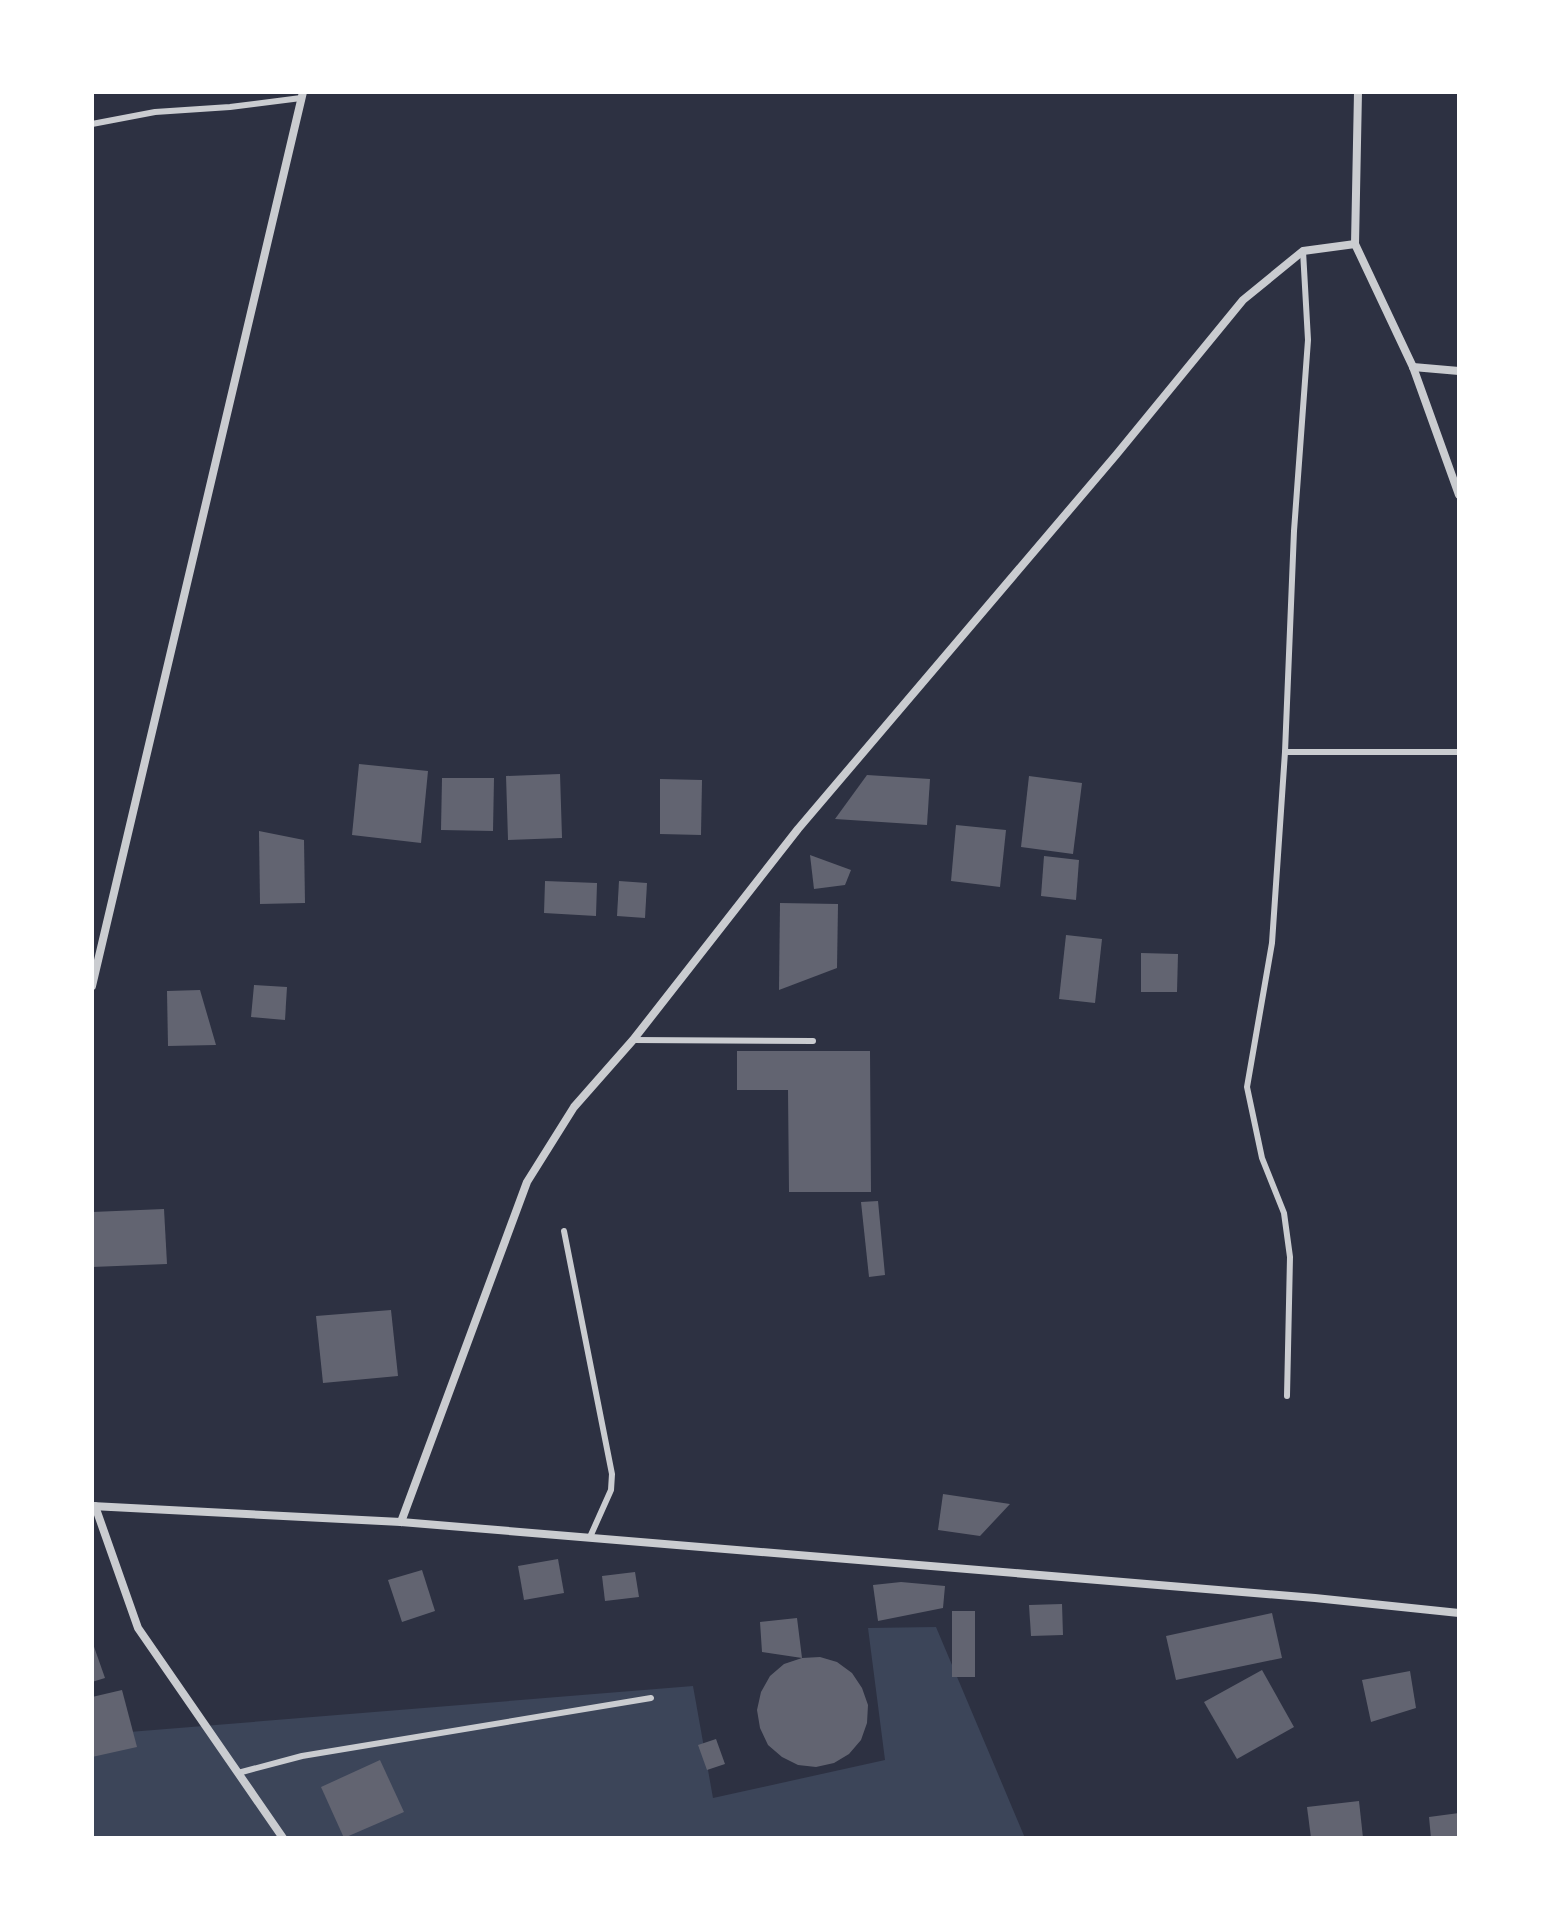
<svg xmlns="http://www.w3.org/2000/svg" width="1551" height="1930" viewBox="0 0 1551 1930" font-family="'Fira Sans Condensed',sans-serif">
<style>
.green{fill:#3c4559}
.building{fill:#626471}
.lines{fill:none;stroke-linecap:round;stroke-linejoin:round}
.service{stroke:#caccd0;stroke-width:6}
.minor{stroke:#caccd0;stroke-width:8}
</style>
<rect width="100%" height="100%" fill="#2d3142"/>
<path class="green" d="M936 1627 1025 1838H92V1735L693 1686 713 1798 885 1760 868 1628Z"/>
<g class="building">
<path d="M359 764 428 771 421 843 352 835Z"/>
<path d="M560 774 562 838 508 840 506 776Z"/>
<path d="M867 775 930 779 927 825 835 819Z"/>
<path d="M1029 776 1082 783 1073 854 1021 847Z"/>
<path d="M442 778H494L493 831 441 830Z"/>
<path d="M660 779 702 780 701 835 660 834Z"/>
<path d="M956 825 1006 830 1000 887 951 881Z"/>
<path d="M259 831 304 840 305 903 260 904Z"/>
<path d="M810 855 851 870 845 885 814 889Z"/>
<path d="M1044 856 1079 860 1076 900 1041 896Z"/>
<path d="M545 881 597 883 596 916 544 913Z"/>
<path d="M619 881 647 883 645 918 617 916Z"/>
<path d="M780 903 838 904 837 968 779 990Z"/>
<path d="M1066 935 1102 939 1095 1003 1059 999Z"/>
<path d="M1141 953 1178 954 1177 992H1141Z"/>
<path d="M254 985 287 987 285 1020 251 1017Z"/>
<path d="M200 990 216 1045 168 1046 167 991Z"/>
<path d="M737 1051H870L871 1192H789L788 1090H737Z"/>
<path d="M878 1201 885 1275 869 1277 861 1202Z"/>
<path d="M164 1209 167 1264 92 1267V1212Z"/>
<path d="M391 1310 398 1376 323 1383 316 1316Z"/>
<path d="M943 1494 1010 1504 980 1536 938 1530Z"/>
<path d="M558 1559 564 1593 524 1600 518 1566Z"/>
<path d="M422 1570 435 1611 402 1622 388 1580Z"/>
<path d="M635 1572 639 1597 605 1601 602 1576Z"/>
<path d="M901 1582 945 1586 943 1608 878 1621 873 1585Z"/>
<path d="M1062 1604 1063 1635 1031 1636 1029 1605Z"/>
<rect x="952" y="1611" width="23" height="66"/>
<path d="M1272 1613 1282 1658 1176 1680 1166 1636Z"/>
<path d="M797 1618 802 1658 820 1657 837 1662 852 1673 862 1688 868 1705 867 1723 861 1740 849 1754 834 1763 816 1767 798 1765 782 1757 768 1745 760 1728 757 1710 761 1692 770 1676 784 1664 802 1658 762 1652 760 1622Z"/>
<path d="M92 1641 105 1678 92 1682Z"/>
<path d="M1262 1670 1294 1727 1237 1759 1204 1702Z"/>
<path d="M1410 1671 1416 1708 1371 1722 1362 1680Z"/>
<path d="M122 1690 137 1747 92 1757V1697Z"/>
<path d="M716 1739 725 1764 707 1770 698 1745Z"/>
<path d="M380 1760 404 1812 344 1838 321 1787Z"/>
<path d="M1359 1801 1363 1838H1311L1307 1807Z"/>
<path d="M1459 1813V1838H1431L1429 1817Z"/>
</g>
<g class="lines">
<g class="service">
<path d="M92 124 155 112 230 107 301 98"/>
<path d="M1285 752H1459"/>
<path d="M633 1040 813 1041"/>
<path d="M564 1231 612 1474 611 1490 590 1537"/>
<path d="M1287 1396 1290 1257 1284 1213 1262 1158 1247 1087 1272 943 1285 752 1294 531 1308 340 1303 251"/>
<path d="M238 1773 302 1756 651 1698"/>
</g>
<g class="minor">
<path d="M1358 92 1355 244 1413 367 1459 495"/>
<path d="M1413 367 1459 371"/>
<path d="M92 986 303 92"/>
<path d="M92 1506 401 1522 1315 1598 1459 1613"/>
<path d="M95 1506 138 1628 283 1838"/>
<path d="M401 1522 527 1182 574 1107 633 1040 798 829 1116 455 1243 300 1303 251 1355 244"/>
</g>
</g>
<rect width="1551" height="1930" fill="none" stroke="#ffffff" stroke-width="188"/>
</svg>
